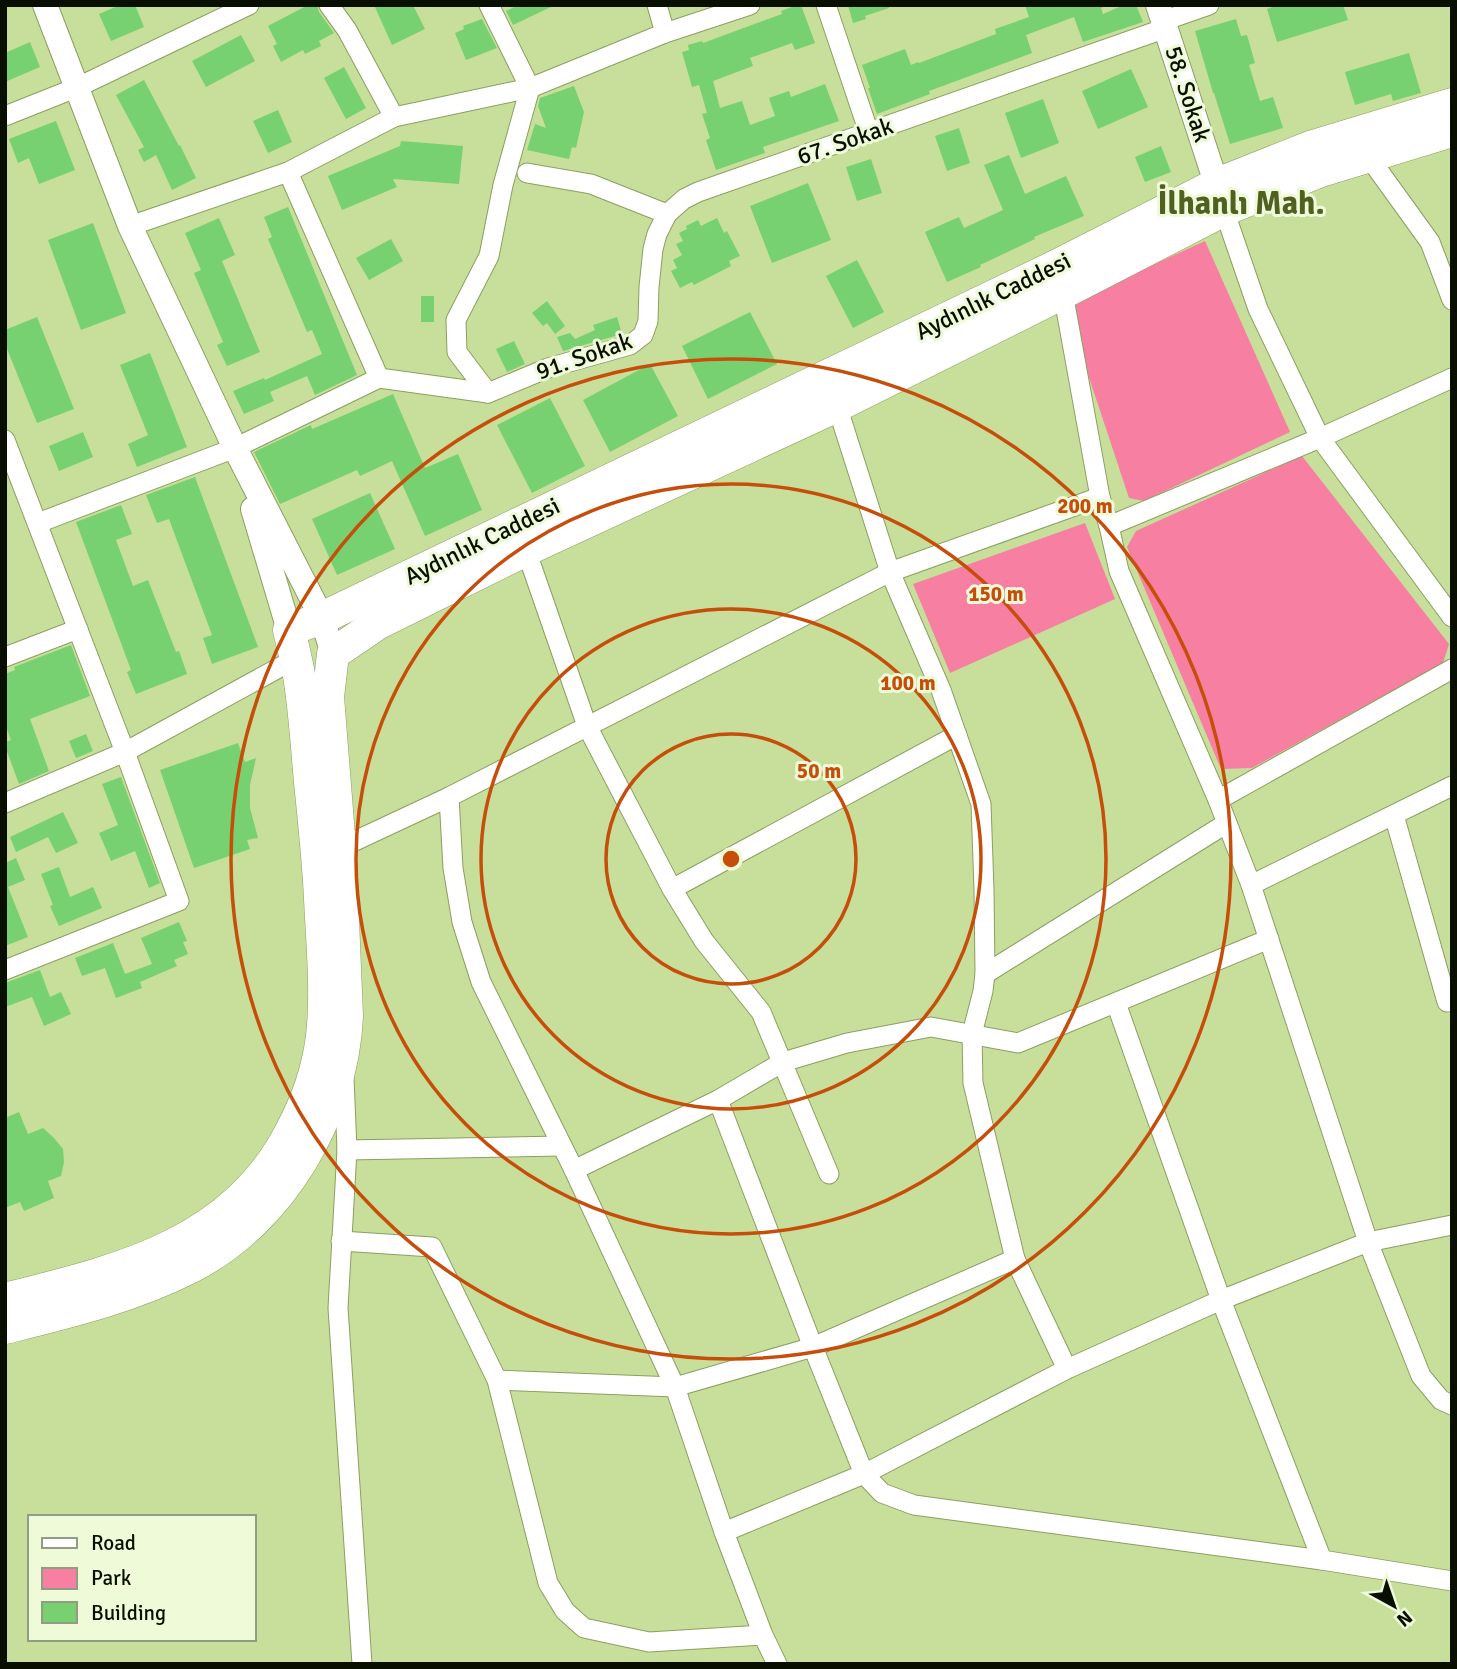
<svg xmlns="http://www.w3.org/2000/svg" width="1457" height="1669" viewBox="0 0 1457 1669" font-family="Signika,sans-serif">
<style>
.green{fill:#f67fa2}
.building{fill:#77d171}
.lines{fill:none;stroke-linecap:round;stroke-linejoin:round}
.minor-casing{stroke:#8c9f5f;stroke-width:21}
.tertiary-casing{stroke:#8c9f5f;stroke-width:26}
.primary-casing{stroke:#8c9f5f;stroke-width:33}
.minor{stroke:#fff;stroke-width:19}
.tertiary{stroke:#fff;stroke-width:24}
.primary{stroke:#fff;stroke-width:32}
.ring{fill:none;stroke:#c64e0a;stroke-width:3.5}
.labels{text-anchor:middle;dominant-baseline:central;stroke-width:6;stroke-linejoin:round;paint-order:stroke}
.street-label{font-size:24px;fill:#080e00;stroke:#eefad8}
.district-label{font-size:32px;font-weight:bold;fill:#4f6020;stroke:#eefad8}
.centre{fill:#c64e0a;stroke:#eefad8;stroke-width:3.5}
.ring-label{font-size:21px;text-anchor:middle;font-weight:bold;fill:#c64e0a;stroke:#eefad8;stroke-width:6;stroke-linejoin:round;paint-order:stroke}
</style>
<rect width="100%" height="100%" fill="#c8de9b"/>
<g class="green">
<path d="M1205 241 1290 432 1144 501 1129 498 1065 305Z"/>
<path d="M1302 456 1449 644 1443 663 1252 768 1221 769 1127 547 1136 531Z"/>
<path d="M1085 523 1115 599 950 673 913 584Z"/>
</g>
<g class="building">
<path d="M120 5H135L144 27 111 41 99 14Z"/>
<path d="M308 5H317L319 12 334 33 319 41 321 46 305 54 303 50 281 62 273 46 277 44 268 26Z"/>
<path d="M374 5H413L425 29 392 45Z"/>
<path d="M519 5H555L513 25 506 11Z"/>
<path d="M797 5H801L815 43 795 50 792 43 750 58 753 66 713 81 720 108 742 101 750 125 775 116 769 98 789 91 791 97 825 84 839 121 763 147 765 153 716 170 706 140 710 138 702 114 707 113 699 85 692 87 682 52 689 50 688 45 702 41 703 43 782 14 781 11Z"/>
<path d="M848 5H889V8L865 16 866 19 853 23Z"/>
<path d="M1025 5H1103V7L1101 8 1103 14 1124 5H1136L1143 22 1083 42 1074 17 1026 35 1032 53 929 91 930 94 877 114 868 88H870L862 65 905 49 911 65 918 62 919 63 996 34 995 29 1029 17Z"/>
<path d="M1277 5H1343L1348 20 1277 42 1267 9Z"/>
<path d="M482 19 497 48 466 60 455 33 464 29 463 26Z"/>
<path d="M1236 19 1241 36 1247 35 1255 63 1249 65 1260 101 1273 97 1283 128 1230 144 1214 93H1213L1195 31Z"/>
<path d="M241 35 255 61 206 87 192 61Z"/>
<path d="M30 42 40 67 5 82V53Z"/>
<path d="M1409 53 1421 93 1393 101 1391 94 1355 105 1345 72Z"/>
<path d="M344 67 366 108 346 119 324 78Z"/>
<path d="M1131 69 1148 107 1098 129 1082 91Z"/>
<path d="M144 80 179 146 180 145 196 178 172 190 156 155 144 162 138 150 144 147 116 95Z"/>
<path d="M574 86 584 112 576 148 572 147 569 159 527 150 535 124 546 128 538 106 540 98Z"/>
<path d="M1043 99 1059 143 1021 158 1005 113Z"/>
<path d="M278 110 292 142 268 153 253 121Z"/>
<path d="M56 121 75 170 39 184 29 158 18 163 9 139Z"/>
<path d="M959 128 970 163 947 171 935 136Z"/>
<path d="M401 141 463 146 459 184 393 179 397 187 342 210 328 176 400 146Z"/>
<path d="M1161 146 1171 172 1145 182 1135 157Z"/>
<path d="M1009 155 1025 194 1066 176 1084 216 1034 237 1035 239 980 265 981 267 947 282 925 232 959 217 964 228 1003 210 984 165Z"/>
<path d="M871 159 882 193 857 201 846 167Z"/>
<path d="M808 183 831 240 772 263 750 206Z"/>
<path d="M288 207 357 375 315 395 307 376 270 392 274 401 244 414 233 391 264 378 265 380 322 354 312 330 307 332 268 239 272 237 264 217Z"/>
<path d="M219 218 235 255 222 261 260 352 227 366 217 345 223 342 194 273 201 270 185 233Z"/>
<path d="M717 218 724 233 727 231 740 256 729 261 731 266 694 285 692 282 680 288 671 271 677 268 673 260 682 255 676 244 683 241 679 233 687 229 686 226 698 220 701 226Z"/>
<path d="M93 223 126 313 81 330 48 240Z"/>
<path d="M391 239 403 261 369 280 356 258Z"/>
<path d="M857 260 884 312 853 328 826 276Z"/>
<rect x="421" y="296" width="13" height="26"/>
<path d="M547 301 565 326 555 334 547 323 543 326 532 313Z"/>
<path d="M750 312 777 364 708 399 682 346Z"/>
<path d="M37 317 74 409 37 423 5 344V330Z"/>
<path d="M617 317 622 334 563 351 557 337 570 333 575 339 595 330 593 325Z"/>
<path d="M514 341 525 364 507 372 496 349Z"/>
<path d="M150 353 187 447 137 467 128 444 148 435 120 365Z"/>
<path d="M650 364 678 416 610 452 583 400Z"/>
<path d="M393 394 425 468 458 454 482 510 425 536 392 461 360 476 357 470 280 504 254 452 311 425 312 429Z"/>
<path d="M550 398 585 466 532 493 497 425Z"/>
<path d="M83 432 93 457 59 471 49 446Z"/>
<path d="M195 477 258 647 212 664 203 638 212 635 169 519 157 523 146 495Z"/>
<path d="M370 493 395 549 337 575 312 519Z"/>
<path d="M121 505 132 534 116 540 133 586 148 580 176 652 179 651 187 674 136 694 127 672 131 670 76 522Z"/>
<path d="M71 645 90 696 30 719 49 771 19 784 5 746V742L11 740 5 724V674L15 670 14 667Z"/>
<path d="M86 734 93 751 76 758 69 741Z"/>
<path d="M238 743 245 762 256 758 250 785V808L258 838 247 840 250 849 194 868 160 770Z"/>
<path d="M121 777 160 883 149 888 135 851 111 861 99 833 118 825 102 784Z"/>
<path d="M63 812 78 843 56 853 48 837 16 852 10 837Z"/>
<path d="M16 858 25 880 8 887 28 937 5 946V863Z"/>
<path d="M59 867 70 897 93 887 102 908 59 926 50 906 53 905 41 874Z"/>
<path d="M179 922 187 941 183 942 188 954 174 960 177 966 140 982 142 988 116 998 105 968 82 976 75 958 113 943 125 974 152 964 141 938Z"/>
<path d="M40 970 50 997 61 992 71 1014 44 1026 32 997 5 1007V983Z"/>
<path d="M19 1112 28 1134 43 1128 54 1138 63 1149 64 1162 61 1176 48 1181 54 1198 24 1211 20 1202 5 1208V1118Z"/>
</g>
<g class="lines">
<g class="minor-casing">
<g id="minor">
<path d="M329 5 347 30 394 117"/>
<path d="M657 5 665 33"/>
<path d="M826 5 869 133"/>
<path d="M1163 21 1209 5"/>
<path d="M5 116 78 87 249 5"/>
<path d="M1368 156 1430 242 1452 300"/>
<path d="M288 172 394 117 530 88 665 33 750 5"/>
<path d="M527 173 591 184 667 214 684 199 698 192 1166 28"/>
<path d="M1224 210 1258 309 1320 438 1452 617"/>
<path d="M130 226 288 172 379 378"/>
<path d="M1063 293 1100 497 1109 526 1320 438 1452 378"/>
<path d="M488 393 457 352 456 320 489 256 503 185 530 88 489 5"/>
<path d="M488 393 548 368 630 345 643 335 648 321 649 287 653 249 657 234 667 214"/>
<path d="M837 406 890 572 941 690 981 804 984 890 985 974 983 991 972 1034 973 1083 1015 1259 1067 1369"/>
<path d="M5 440 125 752 179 901 5 970"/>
<path d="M38 523 235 448 379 378 488 393"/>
<path d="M1109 526 1119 571 1218 800 1251 885 1368 1242 1421 1376 1441 1400 1452 1405"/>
<path d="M526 550 587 726 672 889 704 941 761 1012 829 1174"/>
<path d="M5 657 78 629"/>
<path d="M449 797 453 868 462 922 481 982 574 1170 675 1387 724 1532 763 1635 777 1664"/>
<path d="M1218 800 1452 669"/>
<path d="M5 803 125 752 295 659"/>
<path d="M1394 815 1447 1002"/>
<path d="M340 848 449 797 890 572 1100 497"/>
<path d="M1251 885 1452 786"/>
<path d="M672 889 957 735"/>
<path d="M985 974 1227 823"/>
<path d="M1116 1003 1221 1300 1322 1560 1452 1581"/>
<path d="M344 1078 347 1150 338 1308 362 1664"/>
<path d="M718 1100 813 1347 864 1474 882 1493 914 1505 1322 1560"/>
<path d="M347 1150 562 1146"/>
<path d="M574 1170 718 1100 783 1062 847 1043 931 1027 1018 1043 1269 939"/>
<path d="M341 1241 432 1247 497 1380 548 1583 565 1611 584 1628 649 1642 763 1635"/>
<path d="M497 1380 675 1387 813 1347 1015 1259"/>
<path d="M724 1532 864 1474 1067 1369 1221 1300 1368 1242 1452 1225"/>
</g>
</g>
<g class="tertiary-casing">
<g id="tertiary">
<path d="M45 5 130 226 235 448 322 618 333 654"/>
<path d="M1158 5 1222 201"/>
<path d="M253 509 289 630"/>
</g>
</g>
<g class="primary-casing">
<g id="primary">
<path d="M5 1299C120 1270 232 1245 291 1131 307 1101 318 1070 322 1036 327 990 322 944 320 898 318 859 314 821 310 782 307 749 305 715 300 682 298 665 293 647 289 630L322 618 1056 266 1217 184 1310 147 1452 104"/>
<path d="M5 1328C69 1312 132 1297 191 1267 281 1221 343 1115 347 1016L340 848 328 697 333 654 377 624 526 550 837 406 1063 293 1224 210 1321 171 1452 131"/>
</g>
</g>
<use href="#minor" class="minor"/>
<use href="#tertiary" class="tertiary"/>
<use href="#primary" class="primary"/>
</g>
<g class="ring">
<circle cx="731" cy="859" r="125"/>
<circle cx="731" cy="859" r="250"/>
<circle cx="731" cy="859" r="375"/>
<circle cx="731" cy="859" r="500"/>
</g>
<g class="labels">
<g class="street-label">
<text transform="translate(1188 94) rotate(72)">58. Sokak</text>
<text transform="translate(845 141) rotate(-19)">67. Sokak</text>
<text transform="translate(993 296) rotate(-26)">Aydınlık Caddesi</text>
<text transform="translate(584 356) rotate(-19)">91. Sokak</text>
<text transform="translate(482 541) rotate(-26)">Aydınlık Caddesi</text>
</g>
<g class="district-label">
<text x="1241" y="203">İlhanlı Mah.</text>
</g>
</g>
<circle cx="731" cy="859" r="10" class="centre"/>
<g class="ring-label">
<text x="1085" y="513">200 m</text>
<text x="996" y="601">150 m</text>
<text x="908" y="690">100 m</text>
<text x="819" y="778">50 m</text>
</g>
<rect width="1457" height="1669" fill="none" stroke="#080e00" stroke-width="14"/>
<rect x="28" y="1515" width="228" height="126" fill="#eefad8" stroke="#929c82" stroke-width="2"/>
<rect x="42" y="1538" width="35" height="10" fill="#ffffff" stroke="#929c82" stroke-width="2"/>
<text x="91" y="1550" font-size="21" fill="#080e00">Road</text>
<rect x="42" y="1568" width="35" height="21" fill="#f67fa2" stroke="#929c82" stroke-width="2"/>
<text x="91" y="1585" font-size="21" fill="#080e00">Park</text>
<rect x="42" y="1602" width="35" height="21" fill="#77d171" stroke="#929c82" stroke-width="2"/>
<text x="91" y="1620" font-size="21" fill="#080e00">Building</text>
<g transform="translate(1394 1606) rotate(140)" stroke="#eefad8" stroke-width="5" paint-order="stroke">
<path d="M0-5L12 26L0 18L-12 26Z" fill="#080e00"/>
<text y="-10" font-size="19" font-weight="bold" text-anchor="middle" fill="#080e00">N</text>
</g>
</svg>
